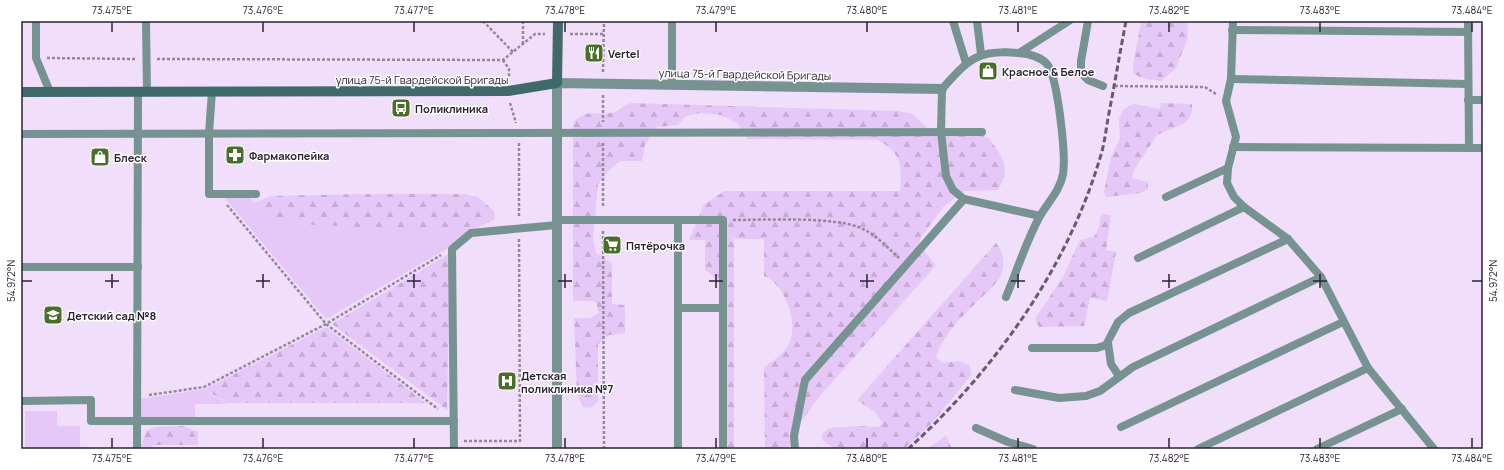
<svg xmlns="http://www.w3.org/2000/svg" width="1504" height="470" viewBox="0 0 1504 470" font-family="Manrope,sans-serif">
<style>
.grass{fill:#e6c8f8}
.forest{fill:url(#forest-firs)}
.lines{fill:none;stroke-linecap:round;stroke-linejoin:round}
.path{stroke:#95869d;stroke-width:2.5;stroke-dasharray:3 2;stroke-linecap:butt}
.service{stroke:#769291;stroke-width:8}
.minor{stroke:#769291;stroke-width:10}
.secondary{stroke:#3f6a69;stroke-width:10}
.rail{stroke:#675a6f;stroke-width:3;stroke-dasharray:6 3;stroke-linecap:butt}
.ticks{fill:none;stroke:#2d2234;stroke-width:1.5}
.labels{text-anchor:middle;dominant-baseline:central;stroke-width:3;stroke-linejoin:round;paint-order:stroke}
.poi-label{font-size:11px;font-weight:bold;fill:#2d2234;stroke:#fff;text-anchor:start}
.street-label{font-size:11px;fill:#2d2234;stroke:#fff}
.neatline{fill:none;stroke:#2d2234;stroke-width:1.5}
.ticks-label{font-size:10px;text-anchor:middle;fill:#2d2234}
</style>
<defs>
<pattern id="forest-firs" width="22" height="20" patternUnits="userSpaceOnUse"><rect width="22" height="20" fill="#e6c8f8"/><path d="M5 1l3.5 6h-7zM16 11l3.5 6h-7z" fill="#c6acd5"/></pattern>
</defs>
<rect width="100%" height="100%" fill="#f0defa"/>
<g class="grass">
<path d="M224 197 250 198 260 213 432 230 479 227 470 230 450 247 326 319Z"/>
<path d="M205 389 227 404H195V419H140V399Z"/>
<path d="M25 411H57V426H80V447H90V449H25Z"/>
</g>
<g class="forest">
<path d="M1141 21H1187L1188 38 1176 68 1161 81 1146 79 1133 74C1133 56 1139 39 1141 21Z"/>
<path d="M631 103 899 111 912 114 937 137 978 135 989 138C1002 157 1012 167 998 190L964 191 943 207 920 239 919 245 936 265 819 397 800 423 788 449H765L764 367C775 360 785 353 790 341 798 321 784 283 764 276V239H734V449H725L720 283 705 270V240H689L704 204 725 191H900C902 166 902 153 878 140L748 139 737 123 721 115 700 113 686 116 678 125 657 127 645 145 642 161H620L611 168 598 184 593 238 596 253 612 263V304L625 305V333L609 335 598 344V402L591 408 583 407 577 394 574 318H591L598 313 597 304 594 301H573V123C587 107 597 117 614 112 620 110 624 105 631 103Z"/>
<path d="M1161 103 1192 104V111L1187 122 1157 135 1134 170 1132 178 1148 182V189L1141 193 1106 197 1104 192 1111 157 1120 139 1119 118 1124 109 1134 104 1160 109Z"/>
<path d="M358 194H465L478 197 494 211 495 219 479 227 432 230 314 225 274 220 260 213 253 203 272 196Z"/>
<path d="M1103 214 1111 215 1106 250 1116 252 1107 301 1090 298 1084 326 1039 327 1036 322V317L1063 277 1080 240 1094 237 1099 228 1100 217Z"/>
<path d="M996 243C1004 253 1006 265 1000 277 997 283 989 290 984 295 966 313 943 333 936 358L943 363 959 361 969 365 972 374 932 423 904 449H835L823 441 821 435 829 428 858 426 879 427 882 422 875 412 857 400Z"/>
<path d="M450 253 447 410 332 324Z"/>
<path d="M326 327 426 403H227L205 389Z"/>
<path d="M183 426 198 432V445H152L151 449H140L146 431 155 427Z"/>
<path d="M946 435 952 449H928Z"/>
</g>
<g class="lines">
<g class="path">
<path d="M483 21 513 52"/>
<path d="M523 21V44"/>
<path d="M570 34H604"/>
<path d="M47 58 136 59"/>
<path d="M157 59 503 60 535 34H545"/>
<path d="M503 60 509 69V78"/>
<path d="M603 72 604 21"/>
<path d="M1115 86 1205 87 1216 94"/>
<path d="M603 95V122"/>
<path d="M510 103 516 123"/>
<path d="M519 143V218"/>
<path d="M603 143V208"/>
<path d="M227 205 326 324 438 409"/>
<path d="M733 220C764 220 838 216 863 229 876 235 888 248 899 258"/>
<path d="M603 231 604 449"/>
<path d="M149 395 204 387 326 324 441 255"/>
<path d="M464 441H520L519 239"/>
</g>
<g class="service">
<path d="M36 21V58L50 92"/>
<path d="M146 21 147 92"/>
<path d="M672 21V85"/>
<path d="M953 21 966 63"/>
<path d="M977 21 981 54"/>
<path d="M1088 21 1081 61V73L1088 80 1103 86"/>
<path d="M1233 21 1231 79 1226 101 1236 137 1228 168 1227 183 1234 197 1244 207 1288 239 1321 277 1368 368 1434 449"/>
<path d="M1468 21 1469 148"/>
<path d="M1232 30 1468 32"/>
<path d="M1019 53 1069 21"/>
<path d="M1231 79 1468 84"/>
<path d="M212 91 209 134V194H256"/>
<path d="M1468 100H1483"/>
<path d="M21 134 982 132"/>
<path d="M1233 147 1483 148"/>
<path d="M1166 197 1228 168"/>
<path d="M557 220H678V449"/>
<path d="M678 220H723V449"/>
<path d="M1138 258 1244 207"/>
<path d="M21 267H138"/>
<path d="M1006 297C1017 271 1026 241 1040 216 1048 202 1060 191 1063 174 1066 155 1058 78 1047 64 1041 57 1029 54 1019 53 977 49 969 59 942 89L941 132 946 176 953 190 964 199 1040 216"/>
<path d="M678 308H723"/>
<path d="M1108 343 1111 364 1119 376"/>
<path d="M1032 348H1097L1106 345 1118 322 1129 313 1288 239"/>
<path d="M1015 390 1059 398 1086 396 1100 391 1133 367 1321 277"/>
<path d="M21 401 91 400V421H454"/>
<path d="M1121 427 1343 322"/>
<path d="M976 428 1008 442 1033 449"/>
<path d="M137 449 138 92"/>
<path d="M454 449 452 249 471 233 557 225"/>
<path d="M795 449 794 436 805 380 964 199"/>
<path d="M1198 449 1368 368"/>
<path d="M1317 449 1402 409"/>
</g>
<path class="minor" d="M557 449V83L942 89"/>
<path class="secondary" d="M21 92 508 91 557 83 558 21"/>
<path class="rail" d="M908 449C994 371 1067 269 1100 158 1105 143 1106 128 1109 113 1115 82 1120 52 1126 21"/>
</g>
<path class="ticks" d="M112 22V32M263 22V32M414 22V32M565 22V32M716 22V32M867 22V32M1018 22V32M1169 22V32M1320 22V32M1472 22V32M112 274V288M263 274V288M414 274V288M565 274V288M716 274V288M867 274V288M1018 274V288M1169 274V288M1320 274V288M22 281H32M105 281H119M256 281H270M407 281H421M558 281H572M709 281H723M860 281H874M1011 281H1025M1162 281H1176M1313 281H1327M1472 281H1482M112 438V448M263 438V448M414 438V448M565 438V448M716 438V448M867 438V448M1018 438V448M1169 438V448M1320 438V448M1472 438V448"/>
<defs>
<g id="restaurant-square" transform="scale(1)"><rect x="-9" y="-9" width="18" height="18" rx="4" fill="#486e28" stroke="#fff"/><path d="M-5-6h1v4h1v-4h1v4h1v-4h1v5L-1.5 .5V6h-2V.5L-5-1ZM5-6V6H3V1.5H1.5Q1.5-4 5-6Z" fill="#fff"/></g>
<g id="shop-square" transform="scale(1)"><rect x="-9" y="-9" width="18" height="18" rx="4" fill="#486e28" stroke="#fff"/><path d="M-5-2.5h2.3a2.7 3.5 0 0 1 5.4 0H5L5.5 6h-11ZM-1.5-2.5h3a1.5 2.3 0 0 0-3 0Z" fill="#fff"/></g>
<g id="bus-square" transform="scale(1)"><rect x="-9" y="-9" width="18" height="18" rx="4" fill="#486e28" stroke="#fff"/><path d="M-5-6H5V4H4V6H2V4H-2V6H-4V4H-5ZM-3.5-4V0h7V-4ZM-3.5 1.2v1.5H-2V1.2ZM2 1.2v1.5H3.5V1.2Z" fill="#fff"/></g>
<g id="pharmacy-square" transform="scale(1)"><rect x="-9" y="-9" width="18" height="18" rx="4" fill="#486e28" stroke="#fff"/><path d="M-2-6h4v4h4v4h-4v4h-4v-4h-4v-4h4Z" fill="#fff"/></g>
<g id="supermarket-square" transform="scale(1)"><rect x="-9" y="-9" width="18" height="18" rx="4" fill="#486e28" stroke="#fff"/><path d="M-6-5.5h2.5l.6 2H6L4.5 2H-2.5L-4.4-4H-6ZM-1.5 3.2a1.3 1.3 0 1 0 .1 0ZM3 3.2a1.3 1.3 0 1 0 .1 0Z" fill="#fff"/></g>
<g id="school-square" transform="scale(1)"><rect x="-9" y="-9" width="18" height="18" rx="4" fill="#486e28" stroke="#fff"/><path d="M0-5L7-2L0 1L-7-2ZM-4 1L0 2.5L4 1V4Q0 6-4 4Z" fill="#fff"/></g>
<g id="hospital-square" transform="scale(1)"><rect x="-9" y="-9" width="18" height="18" rx="4" fill="#486e28" stroke="#fff"/><path d="M-5-5h3v3.5h4V-5h3V5h-3V1.5h-4V5h-3Z" fill="#fff"/></g>
</defs>
<g fill-rule="evenodd">
<use href="#restaurant-square" x="594" y="53"/>
<use href="#shop-square" x="988" y="71"/>
<use href="#bus-square" x="401" y="108"/>
<use href="#pharmacy-square" x="235" y="155"/>
<use href="#shop-square" x="100" y="157"/>
<use href="#supermarket-square" x="612" y="245"/>
<use href="#school-square" x="53" y="315"/>
<use href="#hospital-square" x="507" y="381"/>
</g>
<g class="labels">
<g class="poi-label">
<text x="608" y="53">Vertel</text>
<text x="1002" y="71">Красное &amp; Белое</text>
<text x="415" y="108">Поликлиника</text>
<text x="249" y="155">Фармакопейка</text>
<text x="114" y="157">Блеск</text>
<text x="626" y="245">Пятёрочка</text>
<text x="67" y="315">Детский сад №8</text>
<text x="521" y="375">Детская<tspan x="521" dy="13">поликлиника №7</tspan></text>
</g>
<g class="street-label">
<text transform="translate(745 74) rotate(1)">улица 75-й Гвардейской Бригады</text>
<text x="422" y="79">улица 75-й Гвардейской Бригады</text>
</g>
</g>
<rect width="1504" height="470" fill="none" stroke="#ffffff" stroke-width="44"/>
<rect x="22" y="22" width="1460" height="426" class="neatline"/>
<g class="ticks-label">
<text x="112" y="14">73.475°E</text>
<text x="263" y="14">73.476°E</text>
<text x="414" y="14">73.477°E</text>
<text x="565" y="14">73.478°E</text>
<text x="716" y="14">73.479°E</text>
<text x="867" y="14">73.480°E</text>
<text x="1018" y="14">73.481°E</text>
<text x="1169" y="14">73.482°E</text>
<text x="1320" y="14">73.483°E</text>
<text x="1472" y="14">73.484°E</text>
<text transform="translate(11 281) rotate(-90)" y="4">54.972°N</text>
<text transform="translate(1493 281) rotate(-90)" y="4">54.972°N</text>
<text x="112" y="462">73.475°E</text>
<text x="263" y="462">73.476°E</text>
<text x="414" y="462">73.477°E</text>
<text x="565" y="462">73.478°E</text>
<text x="716" y="462">73.479°E</text>
<text x="867" y="462">73.480°E</text>
<text x="1018" y="462">73.481°E</text>
<text x="1169" y="462">73.482°E</text>
<text x="1320" y="462">73.483°E</text>
<text x="1472" y="462">73.484°E</text>
</g>
</svg>
